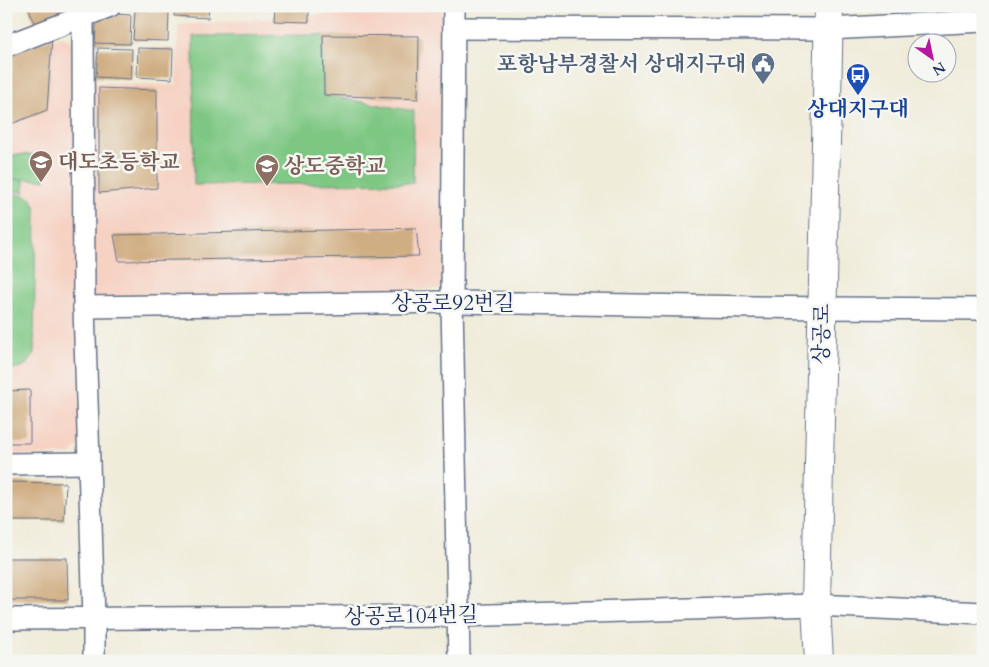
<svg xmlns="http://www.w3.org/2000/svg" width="989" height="667" viewBox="0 0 989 667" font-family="Cardo,'Noto Serif KR',serif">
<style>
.built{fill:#f6d2c3}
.green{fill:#7ec783;stroke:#4c7b70}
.building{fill:#d0ae83}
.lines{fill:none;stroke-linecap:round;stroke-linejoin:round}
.minor-casing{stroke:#667189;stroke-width:24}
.secondary-casing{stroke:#667189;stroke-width:30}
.minor{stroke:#fff;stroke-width:21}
.secondary{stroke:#fff;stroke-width:28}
.labels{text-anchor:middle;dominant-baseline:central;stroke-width:5;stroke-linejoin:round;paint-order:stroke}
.service-label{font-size:21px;font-weight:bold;fill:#4e5e75;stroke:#f6f6f2;text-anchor:end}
.transit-label{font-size:21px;font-weight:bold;fill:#164399;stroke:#f6f6f2}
.education-label{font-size:21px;font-weight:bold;fill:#785e54;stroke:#f6f6f2;text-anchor:start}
.street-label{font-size:21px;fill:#1b2f5e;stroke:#f6f6f2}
</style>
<rect width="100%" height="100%" fill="#f6f6f2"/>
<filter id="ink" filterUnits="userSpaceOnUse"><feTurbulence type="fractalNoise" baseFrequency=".02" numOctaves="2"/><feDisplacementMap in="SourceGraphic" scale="10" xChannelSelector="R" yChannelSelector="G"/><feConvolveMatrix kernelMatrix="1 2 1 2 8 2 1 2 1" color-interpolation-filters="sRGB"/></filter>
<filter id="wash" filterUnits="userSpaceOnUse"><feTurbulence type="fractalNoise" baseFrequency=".0096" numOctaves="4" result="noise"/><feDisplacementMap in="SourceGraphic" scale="20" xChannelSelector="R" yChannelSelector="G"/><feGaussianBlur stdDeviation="1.12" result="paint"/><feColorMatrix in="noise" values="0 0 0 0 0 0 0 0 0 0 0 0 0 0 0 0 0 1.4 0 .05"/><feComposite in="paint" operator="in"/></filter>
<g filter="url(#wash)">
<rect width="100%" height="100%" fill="#f0ecda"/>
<g class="built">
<path d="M442 6 448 289 84 299 92 83 176 85 178 25Z"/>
<path d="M62 36 74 43 80 445 70 455H6V55Z"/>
</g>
<g class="green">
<path d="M323 35 324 95 414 111 413 183 194 185 193 36Z"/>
<path d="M46 154 45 180 13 179 24 180V192L6 191V155H11L12 165V155Z"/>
<path d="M6 194C20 194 33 193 36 210L34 353C28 368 20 368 6 369Z"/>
</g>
<g id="blocks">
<g class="building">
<path d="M28 6H69L70 10 35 25Z"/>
<path d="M174 6H209L208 18 174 16Z"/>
<path d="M275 6H309V22L274 21Z"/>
<path d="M357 6H391V11L357 10Z"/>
<path d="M401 6H435V10L400 8Z"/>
<path d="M135 10 169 11 168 41 133 40Z"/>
<path d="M97 13 131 15 130 44 95 43Z"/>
<path d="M323 35 419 36 418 99 324 95Z"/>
<path d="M52 38 47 110 6 126V55Z"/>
<path d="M98 48 132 49 131 79 96 77Z"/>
<path d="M138 48 173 49 172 79 137 77Z"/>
<path d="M99 88 157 90V188L99 193Z"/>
<path d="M416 228 419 256 119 261 114 235Z"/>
<path d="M30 390V443H6V391Z"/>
<path d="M6 482 66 483 64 521H6Z"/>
<path d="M6 558H67L68 600H6Z"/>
</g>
</g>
</g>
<g filter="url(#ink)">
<use href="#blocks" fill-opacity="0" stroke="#667189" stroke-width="1"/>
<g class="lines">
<g class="minor-casing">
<g id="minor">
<path d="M80 6 83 16 84 307 94 618V661"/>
<path d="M454 6 452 302 459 661"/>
<path d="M454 28 828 29 983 21"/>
<path d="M6 46 110 6"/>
<path d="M84 307 452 302 823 308 983 309"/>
<path d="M6 464 89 463"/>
<path d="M6 619 458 616 816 605 983 613"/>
</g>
</g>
<g class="secondary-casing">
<path id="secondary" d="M819 661 816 605 829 6"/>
</g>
<use href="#minor" class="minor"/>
<use href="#secondary" class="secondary"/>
</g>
</g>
<defs>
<g id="civic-pin" transform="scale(1.25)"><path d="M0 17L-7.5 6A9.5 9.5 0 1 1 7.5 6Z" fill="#5c6f8a" stroke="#f6f6f2"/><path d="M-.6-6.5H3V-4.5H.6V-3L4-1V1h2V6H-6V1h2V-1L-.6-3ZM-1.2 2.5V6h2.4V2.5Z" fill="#fff"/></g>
<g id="bus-pin" transform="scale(1.25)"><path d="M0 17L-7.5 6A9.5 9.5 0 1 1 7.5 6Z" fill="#1a4fb4" stroke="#f6f6f2"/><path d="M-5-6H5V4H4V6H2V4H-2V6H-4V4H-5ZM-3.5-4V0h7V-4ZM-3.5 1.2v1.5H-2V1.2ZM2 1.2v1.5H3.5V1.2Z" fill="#fff"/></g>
<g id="school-pin" transform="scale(1.25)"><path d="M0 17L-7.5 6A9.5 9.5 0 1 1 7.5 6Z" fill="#8d6e63" stroke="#f6f6f2"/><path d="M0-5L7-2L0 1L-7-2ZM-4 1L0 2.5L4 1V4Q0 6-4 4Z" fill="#fff"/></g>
</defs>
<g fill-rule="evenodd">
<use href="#civic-pin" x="763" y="64"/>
<use href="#bus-pin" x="858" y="75"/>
<use href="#school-pin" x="41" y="162"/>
<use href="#school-pin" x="267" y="166"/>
</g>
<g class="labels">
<g class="service-label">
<text x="746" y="64">포항남부경찰서 상대지구대</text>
</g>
<g class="transit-label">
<text x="858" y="109">상대지구대</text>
</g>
<g class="education-label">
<text x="58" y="162">대도초등학교</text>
<text x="284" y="166">상도중학교</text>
</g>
<g class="street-label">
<text x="453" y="303">상공로92번길</text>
<text transform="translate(822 334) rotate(-89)">상공로</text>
<text transform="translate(411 616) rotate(-1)">상공로104번길</text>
</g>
</g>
<rect width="989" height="667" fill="none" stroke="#f6f6f2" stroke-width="25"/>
<g transform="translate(932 58) rotate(147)"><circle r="24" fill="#f6f6f2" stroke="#9ea6b7"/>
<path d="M0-4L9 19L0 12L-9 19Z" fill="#b5179e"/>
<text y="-8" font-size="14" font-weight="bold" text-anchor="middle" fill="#1b2f5e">N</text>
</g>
</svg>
